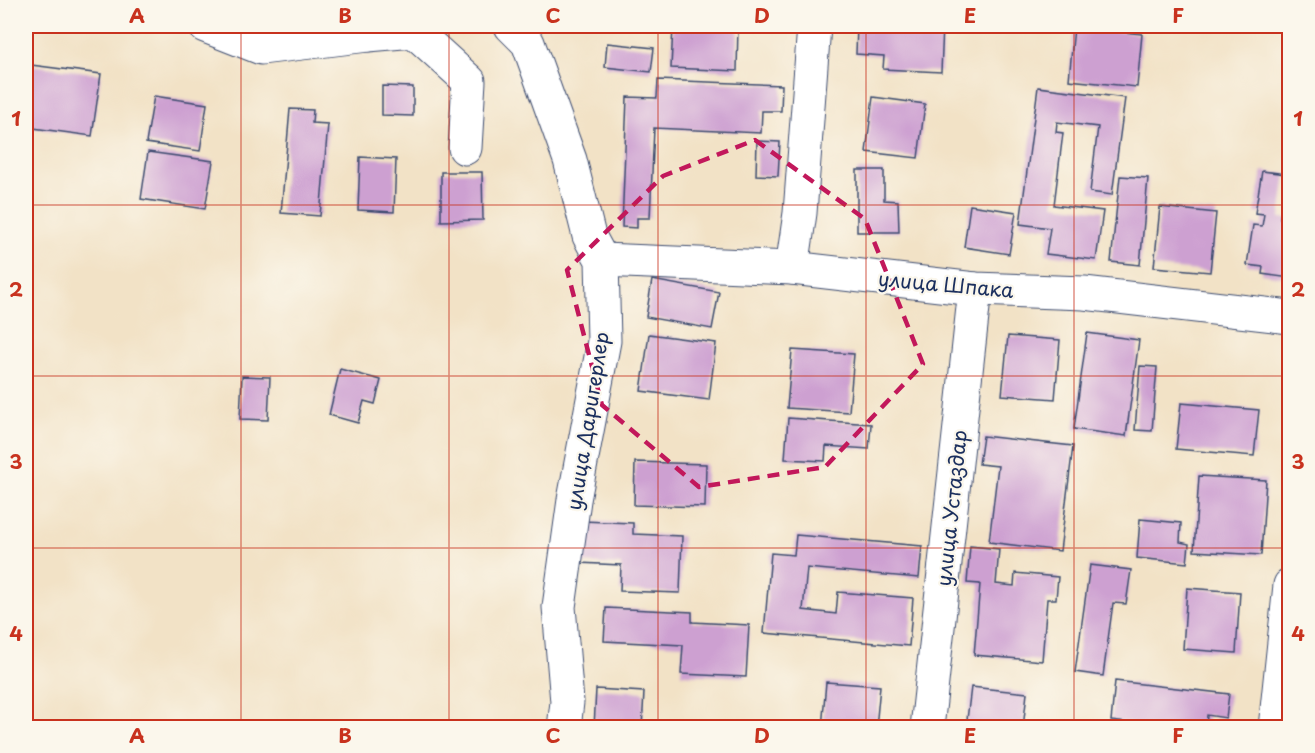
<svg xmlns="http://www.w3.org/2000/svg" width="1315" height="753" viewBox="0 0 1315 753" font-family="'Playpen Sans',sans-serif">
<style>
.building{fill:#cda0d1}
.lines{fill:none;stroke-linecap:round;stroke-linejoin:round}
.street-casing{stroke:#3b4a6e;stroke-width:35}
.street{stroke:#fff;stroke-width:33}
.marked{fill:none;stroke:#c2185b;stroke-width:4.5;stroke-dasharray:12 8;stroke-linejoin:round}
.grid{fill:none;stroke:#c8321e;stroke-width:1.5;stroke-opacity:0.55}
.labels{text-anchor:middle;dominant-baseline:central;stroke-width:4.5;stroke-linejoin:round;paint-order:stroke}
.street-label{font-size:20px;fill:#1b2f5e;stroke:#fbf7ec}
.neatline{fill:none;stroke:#c8321e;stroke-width:2}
.grid-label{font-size:20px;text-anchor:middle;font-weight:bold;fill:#c8321e}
</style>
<rect width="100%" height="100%" fill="#fbf7ec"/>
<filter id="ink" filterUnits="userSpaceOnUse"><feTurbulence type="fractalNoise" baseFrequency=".0167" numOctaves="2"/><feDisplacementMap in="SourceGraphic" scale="12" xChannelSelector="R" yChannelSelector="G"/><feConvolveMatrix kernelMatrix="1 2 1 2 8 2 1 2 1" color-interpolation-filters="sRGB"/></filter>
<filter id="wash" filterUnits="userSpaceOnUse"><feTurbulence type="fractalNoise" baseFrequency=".008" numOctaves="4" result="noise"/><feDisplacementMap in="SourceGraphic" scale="24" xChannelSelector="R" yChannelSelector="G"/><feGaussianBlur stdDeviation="1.35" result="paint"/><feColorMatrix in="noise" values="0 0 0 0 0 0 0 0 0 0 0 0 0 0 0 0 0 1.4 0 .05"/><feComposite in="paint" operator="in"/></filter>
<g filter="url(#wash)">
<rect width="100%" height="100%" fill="#f2e2c6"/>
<g id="blocks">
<g class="building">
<path d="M673 26H738L737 71 671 68Z"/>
<path d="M857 26H943L941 72 883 69 884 56 856 54Z"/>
<path d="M1074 27 1142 34 1137 87 1069 80Z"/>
<path d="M607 43 654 48 651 72 605 67Z"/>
<path d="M31 65 101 74 92 136 26 127V108Z"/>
<path d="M658 80 782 85 781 111H762L761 133 654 128 650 218H637V228L622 227 627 97 657 98Z"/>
<path d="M382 86 413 87V116L382 115Z"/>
<path d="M1038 87 1125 98 1112 195 1090 192 1098 127 1057 122 1056 132 1063 133 1054 205 1103 211 1096 260 1046 254 1050 228 1020 224Z"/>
<path d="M154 96 207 104 200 151 146 143Z"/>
<path d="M873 97 925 104 918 158 866 152Z"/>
<path d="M290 109 313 110 312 123 328 124 320 216 281 213Z"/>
<path d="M757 141 780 142 778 176 756 175Z"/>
<path d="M148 152 213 161 205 209 141 199Z"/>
<path d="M360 157 396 159 394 212 358 210Z"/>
<path d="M857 170H884V200L898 201 899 232H857Z"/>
<path d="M1262 171 1286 174 1280 218 1290 219V278L1262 274 1263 267 1247 265 1253 225 1262 226 1264 214 1255 213Z"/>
<path d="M441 172H482L483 220 441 221Z"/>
<path d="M1120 176 1148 178 1140 265 1111 262Z"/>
<path d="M970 205 1016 212 1009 254 964 247Z"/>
<path d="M1160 207 1216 213 1210 272 1154 267Z"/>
<path d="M652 280 719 292 712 329 646 317Z"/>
<path d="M1087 333 1139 340 1126 436 1074 429Z"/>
<path d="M649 334 716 343 709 400 641 391Z"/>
<path d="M1008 336 1060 340 1055 399 1002 395Z"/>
<path d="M792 350 854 354 849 412 787 408Z"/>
<path d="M1140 366 1157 367 1152 431 1135 430Z"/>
<path d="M340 369 381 380 375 404 364 401 358 423 329 415Z"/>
<path d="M242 376 270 377 268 420 240 419Z"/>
<path d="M1181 403 1259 410 1254 456 1176 449Z"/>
<path d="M788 418 871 424 869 449 826 446 825 461 785 459Z"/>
<path d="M983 436 1073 446 1060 551 989 542 998 466 979 464Z"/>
<path d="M635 462 706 464 705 507 634 505Z"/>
<path d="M1199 476 1266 480 1261 555 1194 551Z"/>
<path d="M1140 519 1181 523 1180 542 1189 544 1187 563 1137 558Z"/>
<path d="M581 521 633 523V534L682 536 680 593 620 591 621 565 579 563Z"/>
<path d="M796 535 922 546 919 578 807 568 803 610 836 614 838 592 913 598 909 646 764 633 771 553 794 555Z"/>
<path d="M970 546 999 549 996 584 1014 586 1015 573 1058 577 1056 599H1047L1042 661 974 655 980 584 967 583Z"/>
<path d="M1090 565 1131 570 1126 604 1113 603 1103 676 1075 672Z"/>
<path d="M1187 588 1240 592 1236 653 1183 649Z"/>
<path d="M606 608 692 612V622L749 625 746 677 681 674 683 645 604 641Z"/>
<path d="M1115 681 1229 694 1226 718 1207 715 1206 728H1168L1111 721Z"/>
<path d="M826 682 880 686 876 728H822Z"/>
<path d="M971 687 1027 693 1023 728H966Z"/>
<path d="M596 689 644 692 642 728H594Z"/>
</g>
</g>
</g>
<g filter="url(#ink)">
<use href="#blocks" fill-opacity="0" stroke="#3b4a6e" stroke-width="1.5"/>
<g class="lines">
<g class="street-casing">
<g id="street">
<path d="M205 26 261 48 368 35 369 26"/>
<path d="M511 26 528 43 570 160 589 236 602 260 604 341 574 500 559 607 567 702 564 728"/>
<path d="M368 35 414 31 469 81 465 148"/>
<path d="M602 260 792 268 975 289 1084 293 1290 317"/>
<path d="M792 268 800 213 814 26"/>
<path d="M927 728 975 289"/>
<path d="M1275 728 1290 585"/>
</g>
</g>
<use href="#street" class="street"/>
</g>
</g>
<path class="marked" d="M755 140 865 219 923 364 825 467 699 487 602 405 567 270 663 176Z"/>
<path class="grid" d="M241 26V728M449 26V728M658 26V728M866 26V728M1074 26V728M26 205H1290M26 376H1290M26 548H1290"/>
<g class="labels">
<g class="street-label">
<text transform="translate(946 284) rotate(5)">улица Шпака</text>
<text transform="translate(587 421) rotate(-81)">улица Даригерлер</text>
<text transform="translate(951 508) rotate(-84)">улица Устаздар</text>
</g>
</g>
<rect width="1315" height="753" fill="none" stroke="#fbf7ec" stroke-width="66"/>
<rect x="33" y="33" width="1249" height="687" class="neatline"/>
<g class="grid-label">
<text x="137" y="23">A</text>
<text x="345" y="23">B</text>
<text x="553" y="23">C</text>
<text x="762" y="23">D</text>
<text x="970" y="23">E</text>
<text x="1178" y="23">F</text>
<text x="16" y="126">1</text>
<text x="1298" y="126">1</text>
<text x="16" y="297">2</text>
<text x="1298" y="297">2</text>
<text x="16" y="469">3</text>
<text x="1298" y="469">3</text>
<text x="16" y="641">4</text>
<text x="1298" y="641">4</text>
<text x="137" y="743">A</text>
<text x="345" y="743">B</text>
<text x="553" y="743">C</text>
<text x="762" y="743">D</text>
<text x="970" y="743">E</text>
<text x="1178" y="743">F</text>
</g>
</svg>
